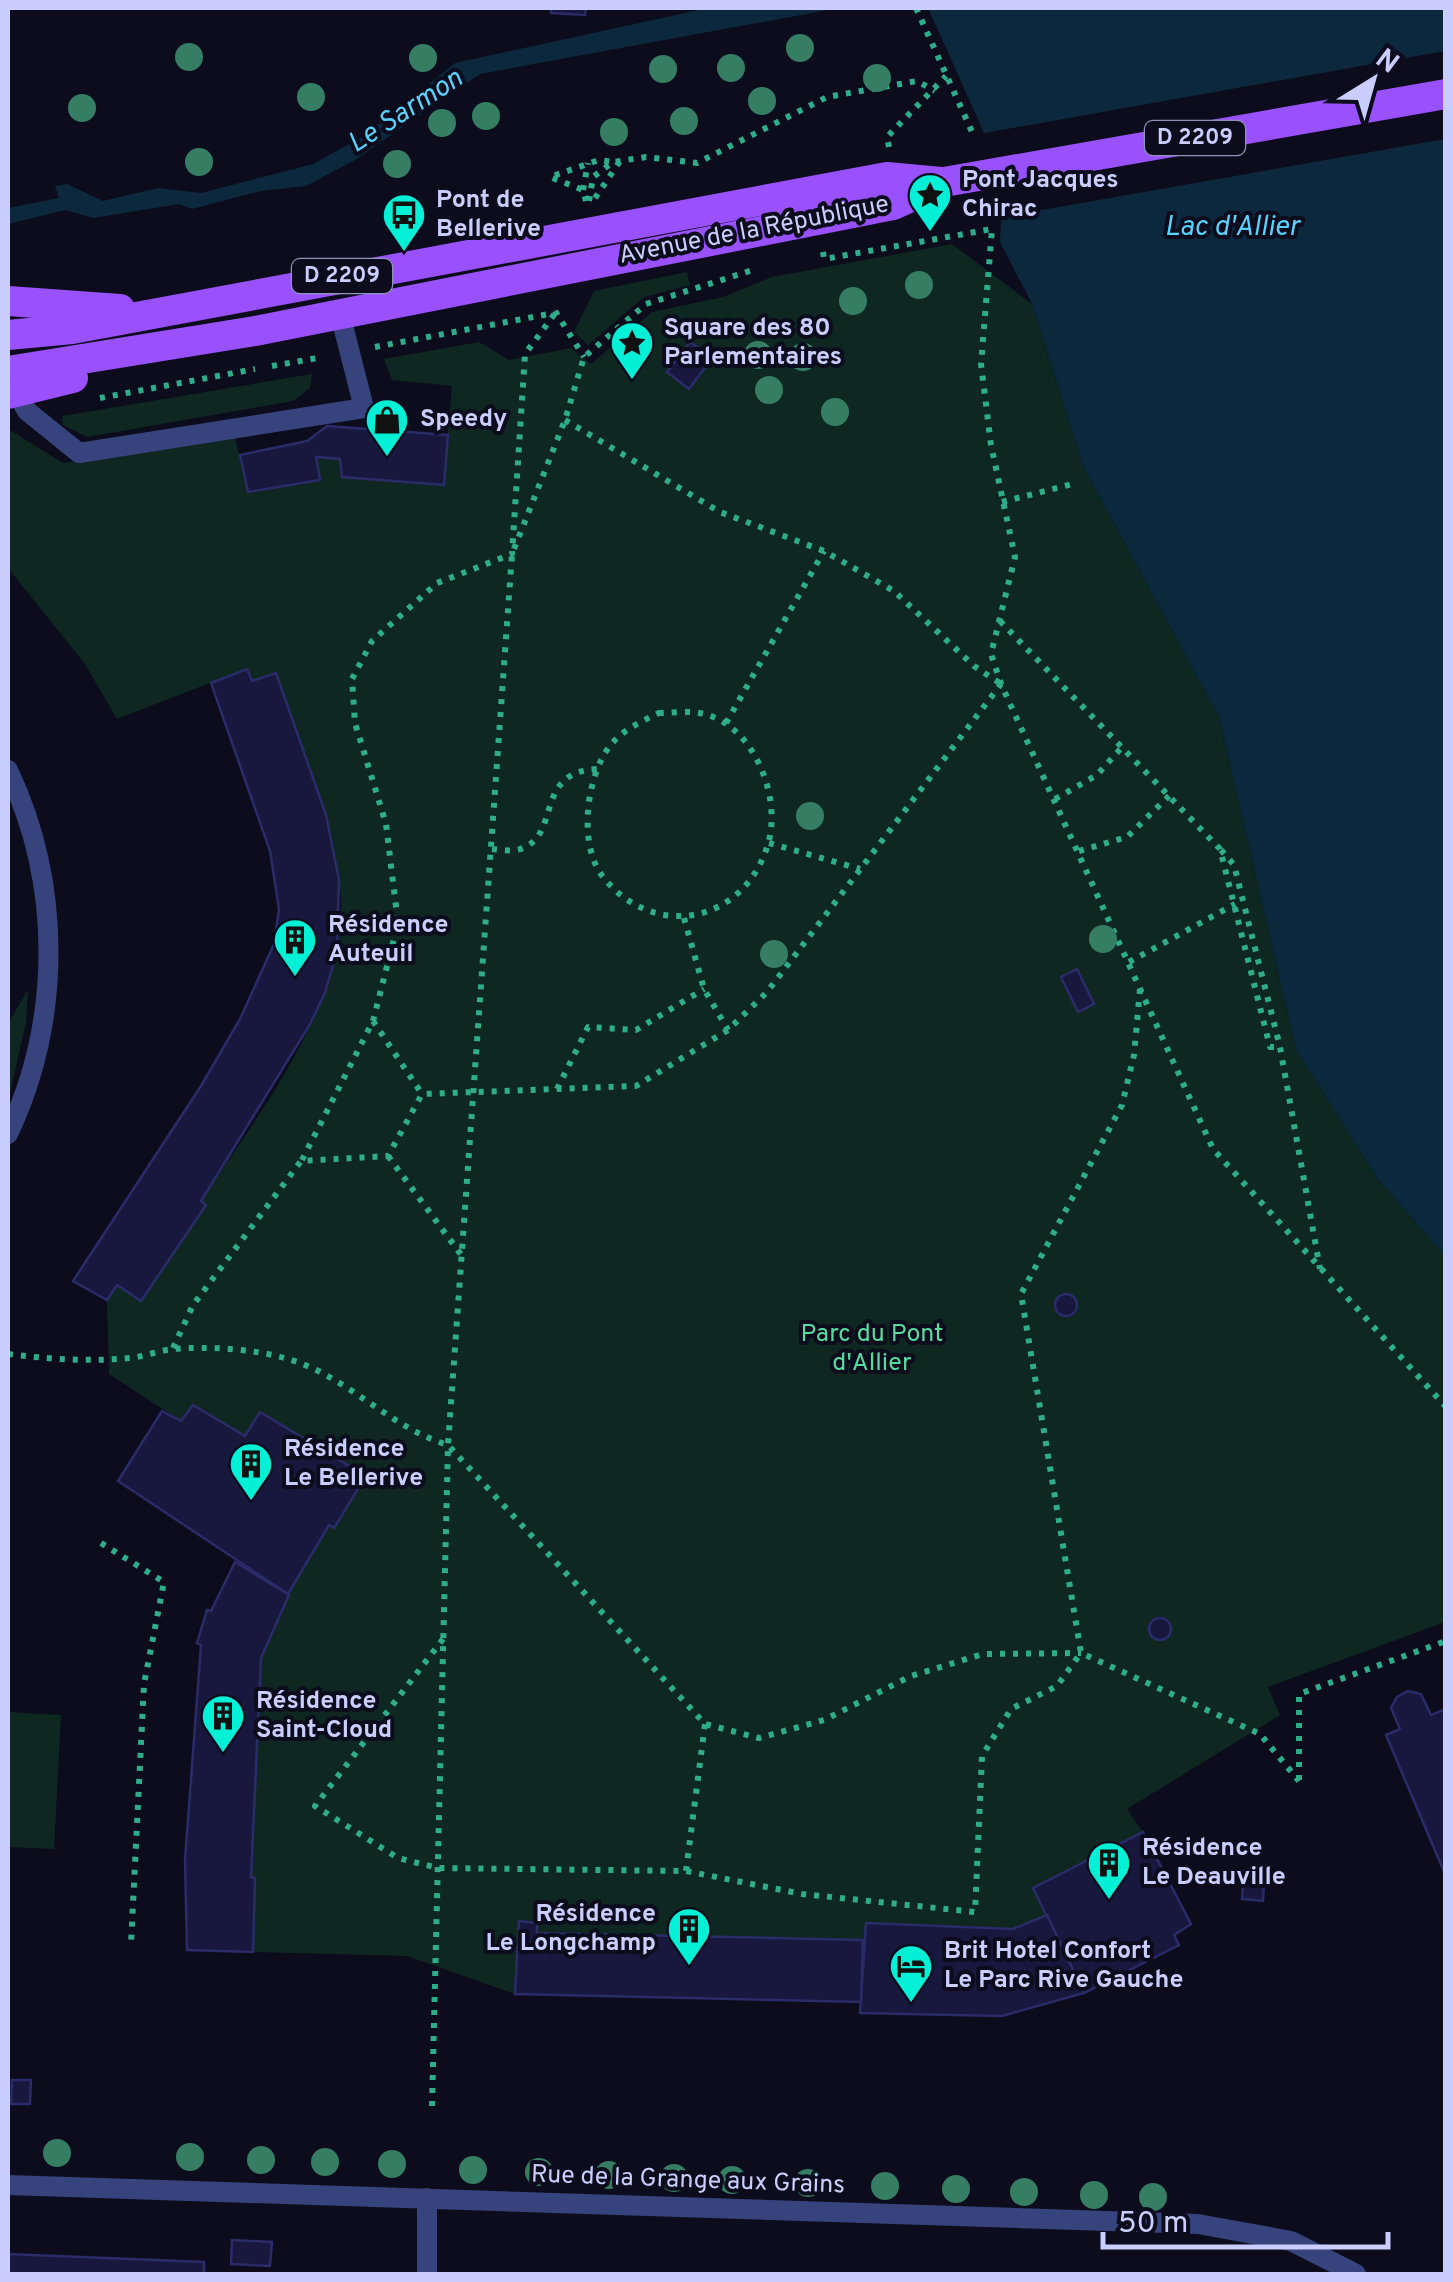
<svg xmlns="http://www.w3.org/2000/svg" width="1453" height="2282" viewBox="0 0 1453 2282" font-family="Overpass,sans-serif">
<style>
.green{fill:#0f2721}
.water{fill:#0b283d}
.pier{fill:#0c0c1d}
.building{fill:#18183e;stroke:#2a2b69;stroke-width:2.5}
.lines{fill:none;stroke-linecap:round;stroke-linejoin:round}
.path{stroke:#2ead8b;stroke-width:6;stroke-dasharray:5 8;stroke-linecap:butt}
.lane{stroke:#37437c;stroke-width:20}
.street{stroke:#37437c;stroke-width:20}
.primary{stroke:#9951fd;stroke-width:30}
.tree{fill:#357e64}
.labels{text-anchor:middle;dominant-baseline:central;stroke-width:8;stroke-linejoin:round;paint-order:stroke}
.shield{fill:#0c0c1d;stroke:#9094ba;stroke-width:2.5}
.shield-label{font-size:22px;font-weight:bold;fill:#c9cefe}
.poi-label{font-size:25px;font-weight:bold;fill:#c9cefe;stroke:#0c0c1d;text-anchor:start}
.street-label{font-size:25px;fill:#c9cefe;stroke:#0c0c1d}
.park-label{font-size:25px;fill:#57dc9f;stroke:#0c0c1d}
.water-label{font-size:28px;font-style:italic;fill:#58d3fd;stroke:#0c0c1d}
</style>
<rect width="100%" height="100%" fill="#0c0c1d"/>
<g class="green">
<path d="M952 244 1032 304 1084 468 1219 717 1296 1049 1377 1178 1445 1256V1622L1268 1687 1280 1715 1127 1809 1143 1832 1034 1888 1047 1915 1013 1929 867 1923 863 1940 537 1933 519 1922 515 1994 407 1956 253 1952 255 1879 251 1877 261 1658 276 1617 329 1525 335 1528 365 1476 261 1412 245 1436 193 1405 181 1421 109 1374 107 1300 117 1285 142 1300 206 1206 201 1201C261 1110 356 992 339 878 329 807 299 740 276 673L252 681 246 669 117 719 85 664 8 568V429L63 463 235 438 248 492 319 480 316 457 340 459 342 477 443 485 452 386 392 380 384 359 479 342 509 360 571 348 591 364 652 312 723 297 772 277Z"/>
<path d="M687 272 690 285 644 297 588 345 574 332 594 291Z"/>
<path d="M312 374 310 388 293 401 87 437 63 425 62 416Z"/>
<path d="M28 990 26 1022 8 1101V1023Z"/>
<path d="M8 1712 61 1715 54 1849 8 1847Z"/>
</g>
<g class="water">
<path d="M708 8H839L480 74 355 160 306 186 261 191 192 209 179 204 94 218 65 210 8 224V208L59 198 55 186 67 184 103 201 158 188 201 193 313 164 362 137 455 63Z"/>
<path d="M928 8H1445V1256L1377 1178 1296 1049 1219 717 1084 468 1032 304 1000 242 1001 218 984 133Z"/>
</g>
<path class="pier" d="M1445 51V139L996 218 979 134Z"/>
<g class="building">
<path d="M551 8H586L585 15 551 13Z"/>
<path d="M690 342 712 358 689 389 667 372Z"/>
<path d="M327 426 448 435 444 485 342 477 340 459 316 457 320 480 248 492 240 455 307 441Z"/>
<path d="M247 669 252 681 276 673 326 815 339 880 337 951 325 993 309 1026 201 1201 206 1205 141 1301 117 1285 107 1300 73 1281 201 1086 240 1019 274 944 279 909 270 851 211 683Z"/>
<path d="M1077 969 1094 1004 1078 1012 1061 977Z"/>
<circle cx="1066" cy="1305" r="11"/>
<path d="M193 1405 245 1436 260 1412 366 1476 334 1528 329 1525 288 1594 118 1481 162 1411 181 1421Z"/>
<path d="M235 1562 289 1595 261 1658 251 1877 255 1878 253 1952 187 1950 185 1860 201 1645 197 1643 207 1610 211 1611Z"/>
<circle cx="1160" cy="1629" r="11"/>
<path d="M1408 1691 1421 1694 1431 1715 1446 1709 1445 1874 1386 1735 1400 1729 1391 1708 1397 1697Z"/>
<path d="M1143 1832 1191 1924 1174 1935 1179 1945 1084 1993 1033 1888Z"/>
<path d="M1243 1882 1264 1884 1263 1901 1242 1899Z"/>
<path d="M1047 1915 1084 1993 1002 2016 860 2013 866 1923 1013 1929Z"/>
<path d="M519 1921 537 1923V1933L863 1940 861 2002 515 1994Z"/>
<path d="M12 2080H31L30 2104H11Z"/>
<path d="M232 2240 272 2242 270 2266 231 2264Z"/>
<path d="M8 2254 204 2262V2274H8Z"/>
</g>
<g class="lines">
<g class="path">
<path d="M916 8 973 134"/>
<path d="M889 147 887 137 946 76"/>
<path d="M583 190 588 163"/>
<path d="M595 198 620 161"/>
<path d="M586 201 583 190 550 177 599 160 612 162"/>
<path d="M589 201 593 177 613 162 646 157 697 163 827 97 917 81 935 91"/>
<path d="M823 252 824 259 992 229 981 364 991 445 1015 557 991 654 1001 684 1213 1149 1446 1407"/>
<path d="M555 311 584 357"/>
<path d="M375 347 554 313"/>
<path d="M272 366 323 357"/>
<path d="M100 398 255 369"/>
<path d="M565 420 720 512 824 551 894 591 974 666 1001 684"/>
<path d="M1002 502 1076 483"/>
<path d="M1000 621 1220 849 1270 1047H1280"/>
<path d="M659 713C673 713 690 710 704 714 754 726 782 797 768 844 744 924 654 941 603 877 578 845 586 778 609 747 622 730 640 722 659 713Z"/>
<path d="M726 723 824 551"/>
<path d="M1055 799 1097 775 1122 747"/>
<path d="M769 843 860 869"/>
<path d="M492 849C501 850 514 852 523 848 561 833 534 771 598 769"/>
<path d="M1221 850 1234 865 1280 1047 1320 1269"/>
<path d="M1079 851 1127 837 1169 796"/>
<path d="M684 918 704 989 728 1030"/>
<path d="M1129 962 1235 904"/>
<path d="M1140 989 1134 1055 1122 1105 1021 1294 1081 1653 1260 1734 1299 1781"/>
<path d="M373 1021 422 1094"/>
<path d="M557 1089 588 1027 636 1030 704 989"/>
<path d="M388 1156 462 1256"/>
<path d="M302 1160 373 1021 398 923 386 824 355 723 352 679 372 641 437 583 512 554 525 354 556 312"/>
<path d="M173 1348 193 1305 301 1161 388 1156 422 1094 636 1086 728 1030 767 992 1001 684"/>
<path d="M8 1354C48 1359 89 1362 129 1358 144 1357 159 1350 174 1349 209 1346 255 1349 288 1359 347 1376 390 1428 448 1445L705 1724 759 1738 824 1720 911 1676 983 1654 1081 1653"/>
<path d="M101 1543 164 1582 144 1684 131 1944"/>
<path d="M443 1639 315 1806 398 1858 438 1868 686 1871 802 1894 975 1912 982 1756 1011 1709 1057 1686 1080 1654"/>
<path d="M1299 1780V1694L1446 1641"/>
<path d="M686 1871 705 1724"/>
<path d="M432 2106 448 1445 512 554 565 420 584 357 646 304 753 270"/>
</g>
<g class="lane">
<path d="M16 392 27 411 79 453 364 408 340 314"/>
<path d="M8 770C62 884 62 1020 8 1134"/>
</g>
<g class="street">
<path d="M8 2185 1198 2224 1291 2241 1356 2274"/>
<path d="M427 2274V2198"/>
</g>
<g class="primary">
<path d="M8 301 120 309"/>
<path d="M8 335 72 329 887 177 941 182"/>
<path d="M8 371 255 331 893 205 944 182 1446 94"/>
<path d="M8 394 73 378"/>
</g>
</g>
<g class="tree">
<circle cx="800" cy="48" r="14"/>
<circle cx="189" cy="57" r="14"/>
<circle cx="423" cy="58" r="14"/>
<circle cx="731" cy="68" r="14"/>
<circle cx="663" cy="69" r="14"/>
<circle cx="877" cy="78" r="14"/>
<circle cx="311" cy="97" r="14"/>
<circle cx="762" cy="101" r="14"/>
<circle cx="82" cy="108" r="14"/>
<circle cx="486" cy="116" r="14"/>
<circle cx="684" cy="121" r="14"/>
<circle cx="442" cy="123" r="14"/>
<circle cx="614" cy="132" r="14"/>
<circle cx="199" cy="162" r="14"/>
<circle cx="397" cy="164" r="14"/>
<circle cx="919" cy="285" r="14"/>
<circle cx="853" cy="301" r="14"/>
<circle cx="758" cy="355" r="14"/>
<circle cx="803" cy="357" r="14"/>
<circle cx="769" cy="390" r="14"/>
<circle cx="835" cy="412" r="14"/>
<circle cx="810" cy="816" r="14"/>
<circle cx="1103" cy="939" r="14"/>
<circle cx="774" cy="954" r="14"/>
<circle cx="57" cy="2153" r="14"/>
<circle cx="190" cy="2157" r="14"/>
<circle cx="261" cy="2160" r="14"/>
<circle cx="325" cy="2162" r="14"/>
<circle cx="392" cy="2164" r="14"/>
<circle cx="473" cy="2170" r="14"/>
<circle cx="539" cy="2172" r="14"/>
<circle cx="609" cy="2175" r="14"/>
<circle cx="674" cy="2178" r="14"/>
<circle cx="732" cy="2180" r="14"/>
<circle cx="808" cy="2183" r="14"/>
<circle cx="885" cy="2186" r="14"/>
<circle cx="956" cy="2189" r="14"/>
<circle cx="1024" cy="2192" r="14"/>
<circle cx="1094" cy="2195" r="14"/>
<circle cx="1153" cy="2197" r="14"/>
</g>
<defs>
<g id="sight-pin" transform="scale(2.25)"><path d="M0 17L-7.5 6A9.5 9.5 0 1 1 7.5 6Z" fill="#03f0d6" stroke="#0c0c1d"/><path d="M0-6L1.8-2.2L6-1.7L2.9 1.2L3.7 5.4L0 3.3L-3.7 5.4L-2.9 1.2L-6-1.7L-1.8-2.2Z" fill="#111"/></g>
<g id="bus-pin" transform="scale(2.25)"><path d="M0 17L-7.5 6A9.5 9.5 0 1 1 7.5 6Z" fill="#03f0d6" stroke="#0c0c1d"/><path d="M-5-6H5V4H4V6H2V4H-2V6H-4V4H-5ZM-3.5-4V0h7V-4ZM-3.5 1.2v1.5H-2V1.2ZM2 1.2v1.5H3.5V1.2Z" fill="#111"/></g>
<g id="shop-pin" transform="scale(2.25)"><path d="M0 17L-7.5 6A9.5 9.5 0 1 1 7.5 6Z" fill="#03f0d6" stroke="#0c0c1d"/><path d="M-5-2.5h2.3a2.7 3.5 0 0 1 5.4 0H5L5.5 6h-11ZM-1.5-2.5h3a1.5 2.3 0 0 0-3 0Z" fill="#111"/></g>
<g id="building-pin" transform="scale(2.25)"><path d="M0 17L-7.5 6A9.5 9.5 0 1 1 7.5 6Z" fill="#03f0d6" stroke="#0c0c1d"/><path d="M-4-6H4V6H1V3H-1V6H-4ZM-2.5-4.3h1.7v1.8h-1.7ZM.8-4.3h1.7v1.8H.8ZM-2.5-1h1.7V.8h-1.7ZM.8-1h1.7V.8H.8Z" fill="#111"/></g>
<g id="hotel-pin" transform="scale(2.25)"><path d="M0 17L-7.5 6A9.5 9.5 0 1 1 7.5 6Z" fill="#03f0d6" stroke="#0c0c1d"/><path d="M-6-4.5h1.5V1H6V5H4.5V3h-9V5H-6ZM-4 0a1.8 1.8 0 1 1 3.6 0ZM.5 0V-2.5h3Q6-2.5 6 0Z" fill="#111"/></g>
</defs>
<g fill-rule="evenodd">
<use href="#sight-pin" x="930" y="195"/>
<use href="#bus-pin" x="404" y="215"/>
<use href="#sight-pin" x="632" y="343"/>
<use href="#shop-pin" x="387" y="420"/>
<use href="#building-pin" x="295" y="940"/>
<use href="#building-pin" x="251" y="1464"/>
<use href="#building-pin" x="223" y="1716"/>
<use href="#building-pin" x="1109" y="1863"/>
<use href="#building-pin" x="689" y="1929"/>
<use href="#hotel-pin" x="911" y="1966"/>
</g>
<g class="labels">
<g class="shield">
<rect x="1145" y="121" width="100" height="34" rx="8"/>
<rect x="292" y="259" width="100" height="34" rx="8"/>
</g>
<g class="shield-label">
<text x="1195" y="138">D 2209</text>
<text x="342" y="276">D 2209</text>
</g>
<g class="poi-label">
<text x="962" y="181">Pont Jacques<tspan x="962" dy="29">Chirac</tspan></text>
<text x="436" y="201">Pont de<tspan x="436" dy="29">Bellerive</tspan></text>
<text x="664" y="329">Square des 80<tspan x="664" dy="29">Parlementaires</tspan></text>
<text x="420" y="420">Speedy</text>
<text x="328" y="926">Résidence<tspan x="328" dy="29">Auteuil</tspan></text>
<text x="284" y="1450">Résidence<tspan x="284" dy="29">Le Bellerive</tspan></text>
<text x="256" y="1702">Résidence<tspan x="256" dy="29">Saint-Cloud</tspan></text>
<text x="1142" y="1849">Résidence<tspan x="1142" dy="29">Le Deauville</tspan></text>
<text x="656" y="1915" text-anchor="end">Résidence<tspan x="656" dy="29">Le Longchamp</tspan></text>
<text x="944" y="1952">Brit Hotel Confort<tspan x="944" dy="29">Le Parc Rive Gauche</tspan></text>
</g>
<g class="street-label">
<text transform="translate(754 231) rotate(-11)">Avenue de la République</text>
<text transform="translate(688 2181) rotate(2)">Rue de la Grange aux Grains</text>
</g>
<g class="park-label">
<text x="872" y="1335">Parc du Pont<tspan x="872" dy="29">d'Allier</tspan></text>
</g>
<g class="water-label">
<text transform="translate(406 112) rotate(-33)">Le Sarmon</text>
<text x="1232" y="228">Lac d'Allier</text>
</g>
</g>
<rect width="1453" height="2282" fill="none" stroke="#c9cefe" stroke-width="20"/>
<g transform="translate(1373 80) rotate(37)" stroke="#0c0c1d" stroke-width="8" paint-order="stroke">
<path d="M0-8L18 38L0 25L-18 38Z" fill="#c9cefe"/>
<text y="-15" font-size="28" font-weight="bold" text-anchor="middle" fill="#c9cefe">N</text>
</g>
<path d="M1103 2232v15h285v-15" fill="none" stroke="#c9cefe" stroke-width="5"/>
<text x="1118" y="2232" font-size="30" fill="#c9cefe" stroke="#0c0c1d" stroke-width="8" paint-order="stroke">50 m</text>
</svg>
